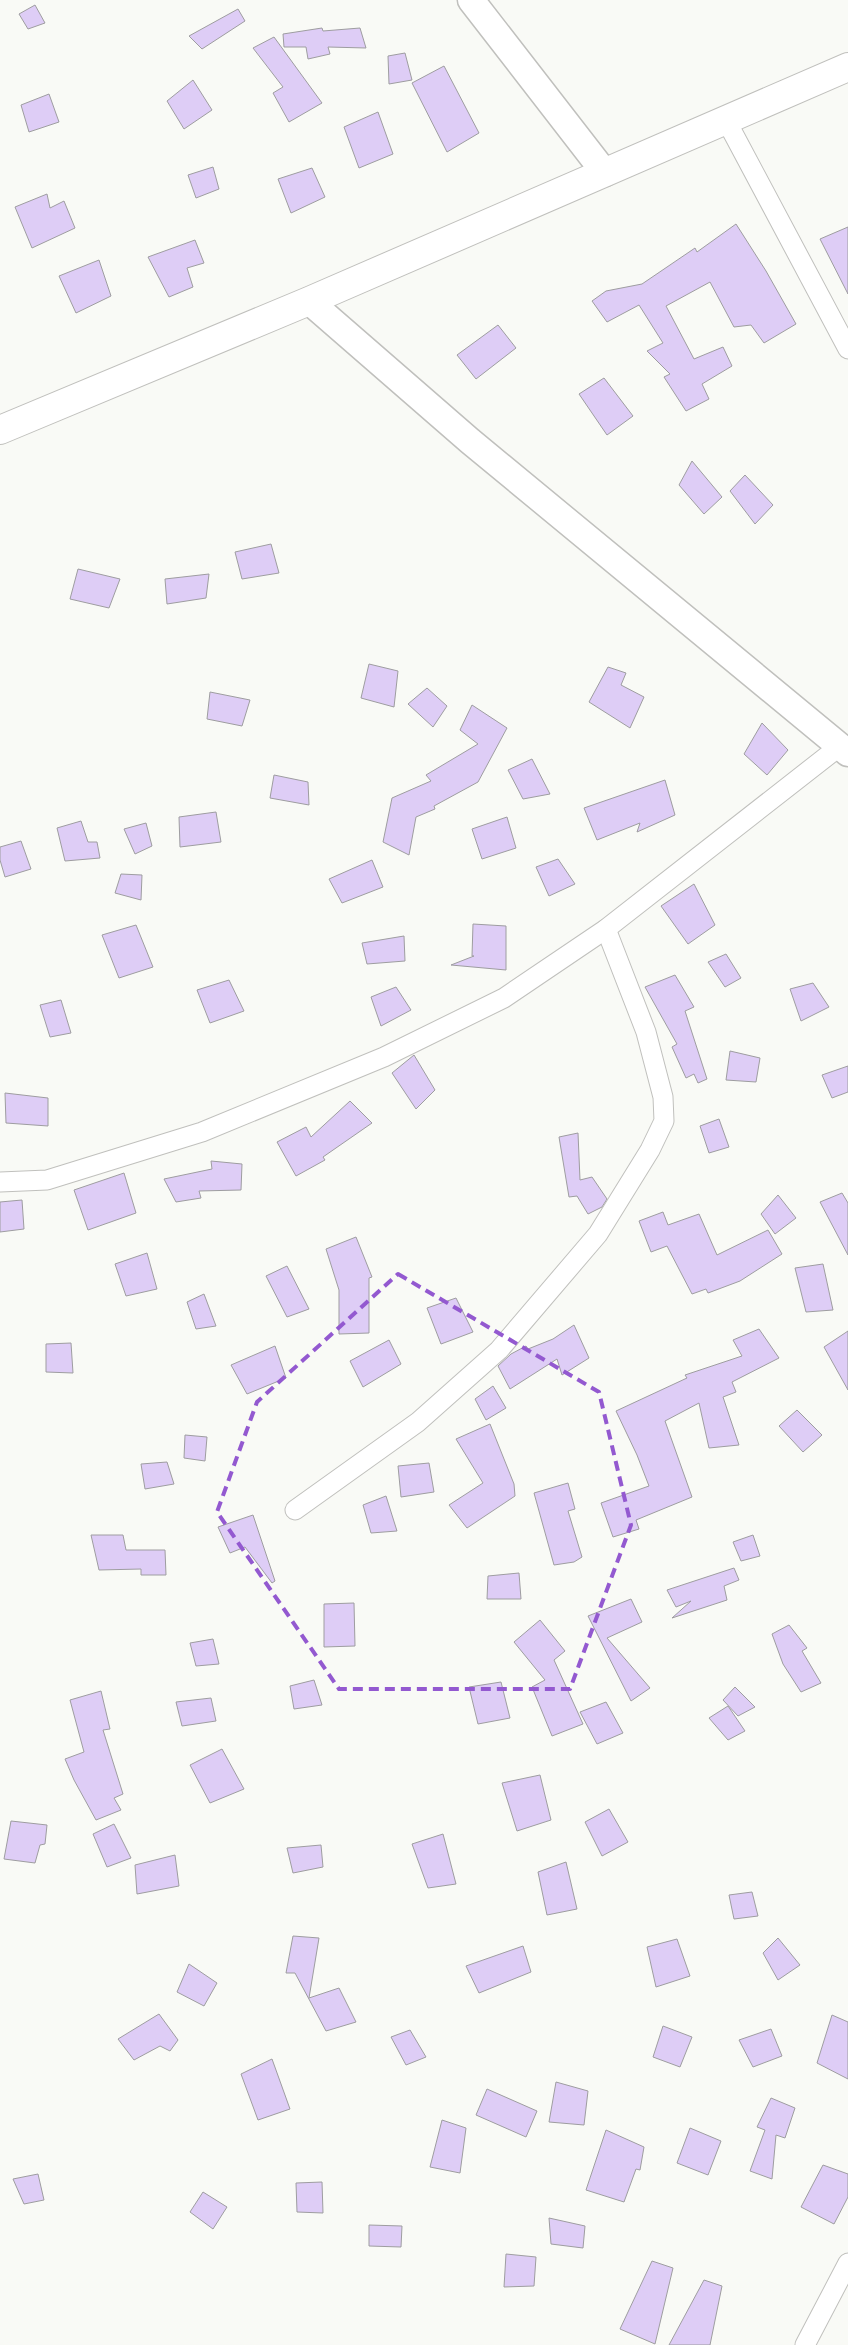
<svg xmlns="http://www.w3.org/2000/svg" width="848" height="2345" viewBox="0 0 848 2345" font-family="Bitter,serif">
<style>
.building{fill:#decdf6;stroke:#9e9da0}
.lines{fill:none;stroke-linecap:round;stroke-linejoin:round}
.street-casing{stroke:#c0c0bd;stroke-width:21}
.secondary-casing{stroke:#c0c0bd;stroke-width:29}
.primary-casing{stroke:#c0c0bd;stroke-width:30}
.street{stroke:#fff;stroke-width:19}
.secondary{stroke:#fff;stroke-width:26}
.primary{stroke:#fff;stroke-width:28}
.marked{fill:none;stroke:#9359d0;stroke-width:4;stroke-dasharray:10 6;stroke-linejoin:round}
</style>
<rect width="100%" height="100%" fill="#f9faf6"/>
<g class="building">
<path d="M35 5 45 23 28 29 19 14Z"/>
<path d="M238 9 245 21 202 49 189 36Z"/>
<path d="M322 28 323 31 360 28 366 48 328 47 330 54 308 59 306 47H284L283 34Z"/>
<path d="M274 37 322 103 289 122 273 93 283 87 253 48Z"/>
<path d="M405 53 412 80 389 84 388 56Z"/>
<path d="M444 66 479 133 447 152 412 83Z"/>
<path d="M193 80 212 110 184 129 167 101Z"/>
<path d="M49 94 59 122 29 132 21 105Z"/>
<path d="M378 112 393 154 359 168 344 127Z"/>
<path d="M213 167 219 189 196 198 188 175Z"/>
<path d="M312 168 325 197 291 213 278 179Z"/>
<path d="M47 194 50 208 64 201 75 228 32 248 15 207Z"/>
<path d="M736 224 766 271 796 324 764 343 751 325 734 327 710 282 666 306 694 359 723 347 732 366 702 384 709 399 686 411 664 377 670 374 647 351 663 343 639 305 607 322 592 301 606 291 642 284 695 248 697 252Z"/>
<path d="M848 227V294L820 239Z"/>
<path d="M195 240 204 263 187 268 193 287 169 297 148 257Z"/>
<path d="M99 260 111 296 76 313 59 276Z"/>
<path d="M498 325 516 348 476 379 457 355Z"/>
<path d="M604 378 633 416 607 435 579 394Z"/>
<path d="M692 461 722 497 704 514 679 485Z"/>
<path d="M745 475 773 505 755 524 730 491Z"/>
<path d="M271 544 279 573 242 579 235 552Z"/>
<path d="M78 569 120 579 109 608 70 599Z"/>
<path d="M209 574 206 598 167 604 165 579Z"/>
<path d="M369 664 398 671 394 707 361 698Z"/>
<path d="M608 667 626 673 621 685 644 697 630 728 589 702Z"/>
<path d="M427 688 447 706 433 727 408 704Z"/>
<path d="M210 692 250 700 242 726 207 719Z"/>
<path d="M472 705 507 728 478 782 434 806 435 809 416 817 409 855 383 842 392 798 431 781 426 775 478 744 460 730Z"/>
<path d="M762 723 788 750 767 775 744 754Z"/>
<path d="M532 759 550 794 523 799 508 770Z"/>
<path d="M274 775 308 782 309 805 270 798Z"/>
<path d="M665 780 675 815 637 832 640 823 597 840 584 808Z"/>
<path d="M216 812 221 842 180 847 179 817Z"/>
<path d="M507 817 516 848 482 859 472 829Z"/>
<path d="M81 821 88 842H97L100 858 65 861 57 828Z"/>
<path d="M146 823 152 846 135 854 124 829Z"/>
<path d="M21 841 31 869 5 877 0 860V847Z"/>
<path d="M558 859 575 884 549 896 536 867Z"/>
<path d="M372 860 383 887 342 903 329 879Z"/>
<path d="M121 874 142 875 141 900 115 893Z"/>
<path d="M694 884 715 925 688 944 661 906Z"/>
<path d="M473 924 506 926V970L451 965 474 956H472Z"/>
<path d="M136 925 153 967 119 978 102 935Z"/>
<path d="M404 936 405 961 367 964 362 943Z"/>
<path d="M726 954 741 978 725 987 708 962Z"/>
<path d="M675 975 694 1007 685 1011 707 1079 698 1083 694 1074 686 1078 672 1047 677 1044 645 987Z"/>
<path d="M229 980 244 1011 210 1023 197 990Z"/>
<path d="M813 983 829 1007 801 1021 790 989Z"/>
<path d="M396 987 411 1010 381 1026 371 997Z"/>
<path d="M61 1000 71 1033 50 1037 40 1005Z"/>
<path d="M730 1051 760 1058 756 1082 726 1080Z"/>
<path d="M414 1055 435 1090 416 1109 392 1073Z"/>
<path d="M848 1066V1092L832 1098 822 1075Z"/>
<path d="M5 1093 48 1098V1126L6 1123Z"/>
<path d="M350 1101 372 1123 323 1157 325 1160 296 1176 277 1142 306 1127 311 1137Z"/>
<path d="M719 1119 729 1147 709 1153 700 1126Z"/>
<path d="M578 1133 580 1180 592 1177 607 1199 602 1207 588 1214 577 1196 569 1197 559 1137Z"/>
<path d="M211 1161 242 1164 241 1190 199 1191 201 1198 176 1202 164 1179 212 1169Z"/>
<path d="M124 1173 136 1213 88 1230 74 1190Z"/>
<path d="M842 1193 848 1203V1255L820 1202Z"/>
<path d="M778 1195 796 1218 775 1234 761 1214Z"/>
<path d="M22 1200 24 1229 0 1232V1202Z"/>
<path d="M663 1212 668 1225 699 1214 717 1255 768 1230 782 1254 740 1281 708 1293 706 1289 692 1294 667 1246 651 1252 639 1221Z"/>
<path d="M356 1237 372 1277 369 1278V1333L339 1334V1290L326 1249Z"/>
<path d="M147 1253 157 1289 126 1296 115 1264Z"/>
<path d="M823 1264 833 1310 806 1312 795 1268Z"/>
<path d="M287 1266 309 1309 287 1317 266 1276Z"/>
<path d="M204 1294 216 1326 196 1329 187 1302Z"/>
<path d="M456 1298 473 1332 441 1344 427 1308Z"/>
<path d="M574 1325 589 1358 562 1375 557 1359 510 1389 498 1366 511 1354 526 1346 528 1349 553 1339Z"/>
<path d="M759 1329 779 1358 732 1382 736 1392 723 1397 739 1445 709 1448 699 1403 665 1421 692 1497 636 1520 639 1529 613 1537 601 1503 649 1486 637 1455 616 1411 687 1378 685 1375 742 1356 733 1340Z"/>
<path d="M848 1331V1390L824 1347Z"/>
<path d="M389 1340 401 1364 363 1387 350 1361Z"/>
<path d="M71 1343 73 1373 46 1372V1344Z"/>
<path d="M275 1346 286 1378 247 1394 231 1365Z"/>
<path d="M493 1386 506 1408 486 1420 475 1399Z"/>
<path d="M797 1410 822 1435 803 1452 779 1426Z"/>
<path d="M490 1424 514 1484 515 1496 467 1528 449 1505 483 1483 456 1439Z"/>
<path d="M185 1435 207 1437 205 1461 184 1458Z"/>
<path d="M167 1462 174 1484 145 1489 141 1464Z"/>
<path d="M429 1463 434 1492 401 1497 398 1466Z"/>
<path d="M568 1483 575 1509 568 1511 582 1557 574 1562 554 1565 534 1493Z"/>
<path d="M386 1496 397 1531 371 1533 363 1505Z"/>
<path d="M253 1515 275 1581 272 1583 245 1547 230 1553 218 1527Z"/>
<path d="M91 1535H123L126 1550H165L166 1575H141V1569L99 1570Z"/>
<path d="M753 1535 760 1556 741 1561 733 1542Z"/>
<path d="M734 1568 739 1580 724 1586 727 1600 672 1618 691 1601 676 1607 667 1590Z"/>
<path d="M519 1573 521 1599H487L488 1576Z"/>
<path d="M631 1599 642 1622 607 1638 650 1688 631 1701 588 1616Z"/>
<path d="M354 1603 355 1646 324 1647V1604Z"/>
<path d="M540 1620 565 1651 554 1660 583 1724 552 1736 532 1687 545 1680 514 1642Z"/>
<path d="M789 1625 807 1648 802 1651 821 1683 801 1692 783 1664 772 1634Z"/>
<path d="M213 1639 219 1664 196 1666 190 1643Z"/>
<path d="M314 1680 322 1705 294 1709 290 1686Z"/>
<path d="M501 1682 510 1718 478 1724 469 1687Z"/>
<path d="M735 1687 755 1707 738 1716 723 1700Z"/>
<path d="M101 1691 110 1729 103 1730 123 1794 114 1798 121 1810 96 1820 74 1780 65 1759 84 1752 70 1700Z"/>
<path d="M211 1698 216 1721 182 1726 176 1702Z"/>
<path d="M606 1702 623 1733 597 1744 580 1712Z"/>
<path d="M728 1706 745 1731 728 1740 709 1718Z"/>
<path d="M222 1749 244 1789 210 1803 190 1765Z"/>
<path d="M540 1775 551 1820 517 1831 502 1783Z"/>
<path d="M609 1809 628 1842 602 1856 585 1822Z"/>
<path d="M11 1821 47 1825 45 1844 40 1845 35 1863 4 1859Z"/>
<path d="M114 1824 131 1858 107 1867 93 1834Z"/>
<path d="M443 1834 456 1884 428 1888 412 1844Z"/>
<path d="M321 1845 323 1867 293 1873 287 1848Z"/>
<path d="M175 1855 179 1886 137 1894 135 1865Z"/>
<path d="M566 1862 577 1909 547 1915 538 1872Z"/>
<path d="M752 1892 758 1916 734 1919 729 1895Z"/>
<path d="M293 1936 319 1938 309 1998 339 1988 356 2022 326 2031 295 1973H286Z"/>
<path d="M778 1938 800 1965 778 1980 763 1953Z"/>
<path d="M677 1939 690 1976 656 1987 647 1947Z"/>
<path d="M523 1946 531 1972 479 1993 466 1966Z"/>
<path d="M189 1964 217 1983 204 2006 177 1992Z"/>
<path d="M159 2014 178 2040 170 2051 160 2046 134 2060 118 2039Z"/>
<path d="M832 2015 848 2022V2079L817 2063Z"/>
<path d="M663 2026 692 2037 680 2067 653 2057Z"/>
<path d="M771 2029 782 2056 753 2067 739 2040Z"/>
<path d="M410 2030 426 2057 406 2065 391 2037Z"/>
<path d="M272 2059 290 2109 258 2120 241 2074Z"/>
<path d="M556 2082 588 2091 584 2125 549 2122Z"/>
<path d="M487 2089 537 2111 526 2137 476 2115Z"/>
<path d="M771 2098 795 2108 785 2138 776 2135 772 2179 750 2171 765 2130 757 2127Z"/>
<path d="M442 2120 466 2128 460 2173 430 2167Z"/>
<path d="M690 2128 721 2141 708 2175 677 2163Z"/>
<path d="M606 2130 644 2147 640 2170 636 2169 624 2202 586 2190Z"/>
<path d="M823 2165 848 2174V2197L834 2224 801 2207Z"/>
<path d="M38 2174 44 2200 24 2204 13 2179Z"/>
<path d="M322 2182 323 2213 297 2212 296 2183Z"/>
<path d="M203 2192 227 2207 213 2229 190 2212Z"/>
<path d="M549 2218 585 2226 583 2248 551 2244Z"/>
<path d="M369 2225 402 2226 401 2247 369 2246Z"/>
<path d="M506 2254 536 2257 534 2286 504 2287Z"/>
<path d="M652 2261 673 2268 655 2344 620 2329Z"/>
<path d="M704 2280 722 2286 710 2345H669Z"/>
</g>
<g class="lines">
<g class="street-casing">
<g id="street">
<path d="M726 120 848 349"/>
<path d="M0 1182 47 1180 202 1132 384 1057 504 998 606 929 840 746"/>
<path d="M295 1510 418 1422 499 1350 598 1234 650 1150 664 1121 663 1097 646 1032 606 929"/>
<path d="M805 2345 848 2263"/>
</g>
</g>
<g class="secondary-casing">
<g id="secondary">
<path d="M471 0 605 173"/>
<path d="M309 301 470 441 848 753"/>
</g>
</g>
<g class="primary-casing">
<path id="primary" d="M0 430 309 301 848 67"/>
</g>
<use href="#street" class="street"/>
<use href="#secondary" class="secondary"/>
<use href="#primary" class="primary"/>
</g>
<path class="marked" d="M398 1274 599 1392 631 1525 570 1689H339L217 1512 257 1402Z"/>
</svg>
